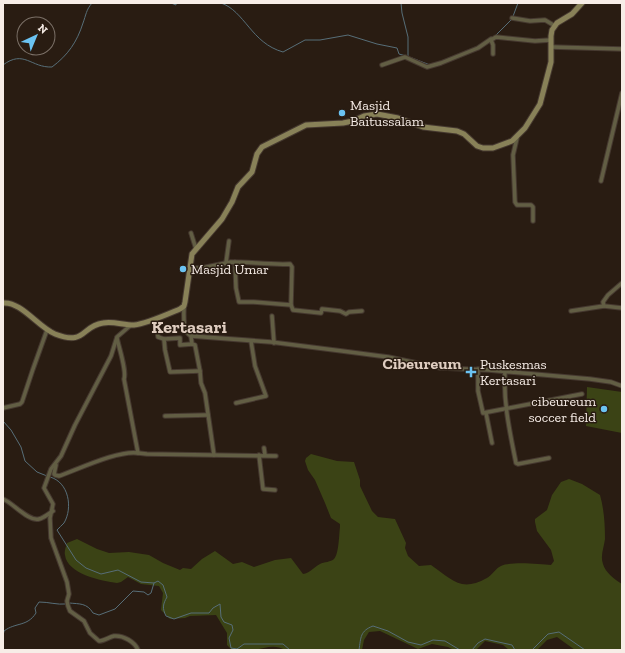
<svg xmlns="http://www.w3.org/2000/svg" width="625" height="653" viewBox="0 0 625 653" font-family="'Zilla Slab',serif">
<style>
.green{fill:#3b4315}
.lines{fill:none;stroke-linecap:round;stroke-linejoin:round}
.stream{stroke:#576e78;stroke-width:1}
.minor-casing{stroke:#463930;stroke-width:5.5}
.secondary-casing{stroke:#463930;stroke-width:7}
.minor{stroke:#625e44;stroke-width:3.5}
.secondary{stroke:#888158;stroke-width:5}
.poi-dot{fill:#6bc3f2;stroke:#291c12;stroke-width:1.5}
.labels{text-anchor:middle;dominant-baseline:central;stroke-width:3;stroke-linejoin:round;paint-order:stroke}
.poi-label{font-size:14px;fill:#f7ede7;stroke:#291c12;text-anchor:start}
.quarter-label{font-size:16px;font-weight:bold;fill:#dfcdc0;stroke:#291c12}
.district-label{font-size:18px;font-weight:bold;fill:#dfcdc0;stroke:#291c12}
</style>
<rect width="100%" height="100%" fill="#291c12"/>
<g class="green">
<path d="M587 387 622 392V433L586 426Z"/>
<path d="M311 454 337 461 354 462 360 480V486L372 511 378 517 395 519 406 543 405 548 408 556 419 566 431 565C452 579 460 593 487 578 492 575 496 568 501 566 511 561 540 564 551 565L554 561 551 550 537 531 535 522V519L547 510 552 495 561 482 569 479 582 484 600 495C604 509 605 524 605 539 604 547 600 556 603 564 605 572 615 580 622 584V650H575L557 637 547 640 537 650H509L503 645 485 641 476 650H454L448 647 432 644 418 649 380 631 369 632 364 640 362 650H285C274 643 263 649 251 650 245 651 238 650 232 650L227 645V633L216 615 190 616 185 618 170 619 161 610 163 593 159 586 141 584 128 577 121 582 117 583C102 581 67 574 65 555 64 551 66 547 67 543L77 539 97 549 109 553 129 552 149 555 163 563 180 570 183 568 191 569 202 559 215 551 233 564 242 562 254 567 275 560 291 558 303 574C310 573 314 567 320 564 324 562 331 562 334 559 339 554 339 535 340 527V524L331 518 325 503 315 480 308 470 305 461 306 458Z"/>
</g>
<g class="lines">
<g class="stream">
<path d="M171 3 176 5V3"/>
<path d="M221 3C245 11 251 43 283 52L305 40H320L348 35 377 44 397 48 399 54 406 56"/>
<path d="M401 3 402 13 408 37V57"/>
<path d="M496 35 512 19 518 3"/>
<path d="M412 58 430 65"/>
<path d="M3 65C24 49 31 68 52 67 68 55 77 42 83 23 86 15 86 10 92 3"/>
<path d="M3 421 11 430 21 447 25 461 37 472 47 476"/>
<path d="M50 477C69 482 73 508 64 523 62 525 59 528 57 530L76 560 86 568 101 574 118 570 141 582 154 583 158 581 163 585 167 597C163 604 162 608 166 616L174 619 191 613H209L213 608 220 604 221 617 224 622 232 625 233 630 229 638 231 648 237 649 244 644H283L290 650"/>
<path d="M69 603C80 604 87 603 93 613L99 615 115 609 133 591 144 592 148 595 151 593 154 583"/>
<path d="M3 636 4 631C16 622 27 627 36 613L35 608 39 602C49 602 57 605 66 604"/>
<path d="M359 650C361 637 360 631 373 626L388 631 408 642 421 645 433 640 445 641 460 650"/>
<path d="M472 650 478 643 485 639 512 645 515 650"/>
<path d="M532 650 548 634 559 632 585 650"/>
</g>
<g class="minor-casing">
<g id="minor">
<path d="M512 18 530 21 545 20 555 26"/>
<path d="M551 47 622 49"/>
<path d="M493 54V45L491 40 496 37 535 41 551 40"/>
<path d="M382 65 405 57 427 67 441 63 478 48 491 39"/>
<path d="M517 138 513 155 515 202 517 205H531L533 207V221"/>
<path d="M601 181 622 93"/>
<path d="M191 233 196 249"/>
<path d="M226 263 229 241"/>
<path d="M190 268H202L231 262C251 262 270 265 290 264L292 267 291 305 254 302H239L236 288 235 262"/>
<path d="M622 283 608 295 603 302 604 306 622 308"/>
<path d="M291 305 293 310 321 313 322 309 340 311 346 314 349 312 362 311"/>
<path d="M184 306C184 315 182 331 191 336L271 342 342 351 388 357 441 368 489 370 590 379 611 382 622 386"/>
<path d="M571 311 604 306"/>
<path d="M272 316 274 343"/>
<path d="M156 319 158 337 164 339"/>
<path d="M131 325 117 337 111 356 75 425 61 456 51 469 44 488 53 504 50 518 51 538 67 582 69 594 67 601 68 606 70 611 84 621 90 633 99 641C104 641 109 637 114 636 123 635 135 642 138 650"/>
<path d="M191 336 192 344 195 345 200 371 201 383 205 393 214 455"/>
<path d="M192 344 180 345V338L164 339 165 350 170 372 200 371"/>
<path d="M478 369V391L483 413 582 394"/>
<path d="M505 371C503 402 510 433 516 463L518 464 549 458"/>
<path d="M236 403 266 396 255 366 251 341"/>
<path d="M3 408 20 404 22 402 33 369 47 330"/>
<path d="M486 413 492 443"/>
<path d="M165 416 208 415"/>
<path d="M264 448 265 455"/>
<path d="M138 453 147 454 276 456"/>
<path d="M259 455 263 489 275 490"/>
<path d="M56 465 54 474 55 475 59 476C79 469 118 450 138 453L124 379C127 371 119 348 117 338"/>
<path d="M3 499C13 503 29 522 39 519 44 518 48 514 53 511"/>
</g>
</g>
<g class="secondary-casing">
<path id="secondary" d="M3 303C21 301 39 328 55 334 86 346 81 326 103 323 113 321 123 325 134 325 146 324 168 314 180 309L184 306 185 302 192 254 222 219 232 202 238 187 252 172 257 154 262 147 306 125 343 123 353 121 364 116 377 114 398 118 423 127 457 131 464 134 477 146 483 148H493L512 141 525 128 540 104 551 62V36L552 30 557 23 572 14 582 3"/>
</g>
<use href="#minor" class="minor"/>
<use href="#secondary" class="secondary"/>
</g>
<g class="poi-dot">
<circle cx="342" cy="113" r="4"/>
<circle cx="183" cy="269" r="4"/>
<path d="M469 366h4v4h4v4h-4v4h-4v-4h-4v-4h4z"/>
<circle cx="604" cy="409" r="4"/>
</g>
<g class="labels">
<g class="poi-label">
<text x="350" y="105">Masjid<tspan x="350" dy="16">Baitussalam</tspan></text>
<text x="191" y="269">Masjid Umar</text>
<text x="480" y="364">Puskesmas<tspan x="480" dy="16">Kertasari</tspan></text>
<text x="596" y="401" text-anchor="end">cibeureum<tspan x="596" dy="16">soccer field</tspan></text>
</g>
<g class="quarter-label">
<text x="422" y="363">Cibeureum</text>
</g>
<g class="district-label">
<text x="189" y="327">Kertasari</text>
</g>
</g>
<rect width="625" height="653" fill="none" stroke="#f7ede7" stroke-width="8"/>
<g transform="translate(36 36) rotate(44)"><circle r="19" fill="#291c12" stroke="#7b7067"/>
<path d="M0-3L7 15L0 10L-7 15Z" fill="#6bc3f2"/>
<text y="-6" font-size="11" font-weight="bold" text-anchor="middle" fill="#f7ede7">N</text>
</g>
</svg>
